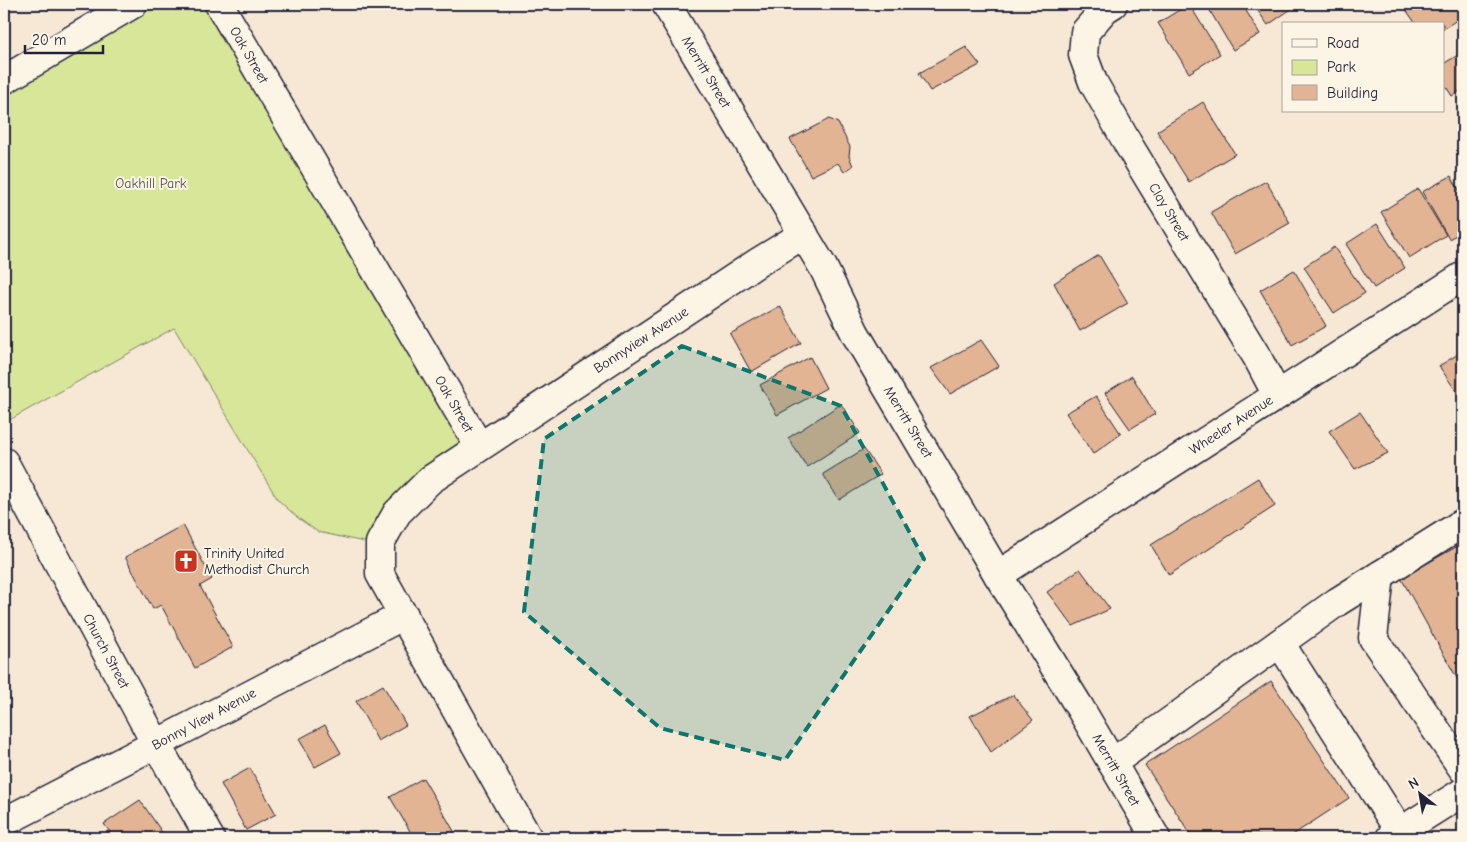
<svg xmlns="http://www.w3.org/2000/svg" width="1467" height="842" viewBox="0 0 1467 842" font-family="'Comic Neue',sans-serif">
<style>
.green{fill:#d7e699;stroke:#7c846a}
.building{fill:#e2b493;stroke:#22223b}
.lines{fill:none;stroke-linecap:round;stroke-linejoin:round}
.minor-casing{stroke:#22223b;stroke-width:31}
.major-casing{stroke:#22223b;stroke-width:31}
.minor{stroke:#fcf5e5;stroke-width:28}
.major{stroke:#fcf5e5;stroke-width:28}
.marked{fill:#0f766e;fill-opacity:0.2;stroke:#0f766e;stroke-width:4;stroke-dasharray:10 6;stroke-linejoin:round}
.labels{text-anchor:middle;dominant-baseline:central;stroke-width:4;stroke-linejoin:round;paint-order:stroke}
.street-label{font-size:14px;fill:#22223b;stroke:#fcf5e5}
.park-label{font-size:14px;fill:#4f5352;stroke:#fcf5e5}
.poi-label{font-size:14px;fill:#22223b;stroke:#fcf5e5;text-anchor:start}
</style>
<rect width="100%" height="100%" fill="#f7e8d5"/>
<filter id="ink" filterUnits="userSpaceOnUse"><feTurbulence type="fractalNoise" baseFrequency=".02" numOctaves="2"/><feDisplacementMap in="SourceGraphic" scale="10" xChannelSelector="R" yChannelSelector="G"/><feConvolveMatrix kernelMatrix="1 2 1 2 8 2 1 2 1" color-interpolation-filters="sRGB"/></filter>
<g filter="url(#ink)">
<path class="green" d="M138 4H216L471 443 373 544 318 532 298 518 278 500 174 328 4 423V83Z"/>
<g class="building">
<path d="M1189 4 1220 54 1189 73 1158 23Z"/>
<path d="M1206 4H1242L1260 34 1233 50Z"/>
<path d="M1253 4H1296L1297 5 1268 25Z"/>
<path d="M1402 4H1459L1463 10V16L1443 29V24H1416Z"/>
<path d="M966 47 980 65 930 91 919 73Z"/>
<path d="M1463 52V89L1452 96 1443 82V64Z"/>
<path d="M1203 102 1235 154 1189 182 1157 131Z"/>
<path d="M829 119 838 123 850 147 849 156 853 166 844 172 838 163 811 176 790 139Z"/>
<path d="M1451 176 1463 197V231L1449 239 1422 192Z"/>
<path d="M1266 181 1290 223 1235 254 1211 212Z"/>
<path d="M1418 189 1446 235 1409 258 1381 212Z"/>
<path d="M1377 224 1405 268 1374 288 1346 244Z"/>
<path d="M1334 247 1365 293 1334 313 1304 267Z"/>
<path d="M1099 255 1128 303 1080 331 1054 283Z"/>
<path d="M1294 270 1326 326 1292 345 1260 290Z"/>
<path d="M780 306 801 343 751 372 730 334Z"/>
<path d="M981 340 999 366 950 394 931 368Z"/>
<path d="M1463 351V401L1439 366Z"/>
<path d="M810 357 826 388 777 415 760 385Z"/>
<path d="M1132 376 1155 414 1130 429 1105 393Z"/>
<path d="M1096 396 1121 434 1093 454 1066 413Z"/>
<path d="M841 404 860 433 807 467 788 438Z"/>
<path d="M1360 412 1388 453 1355 469 1329 431Z"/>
<path d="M864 449 881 474 839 500 823 474Z"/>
<path d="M1258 478 1275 506 1169 575 1151 545Z"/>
<path d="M183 525 212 579 200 586 233 647 195 668 161 605 153 609 125 557Z"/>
<path d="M1463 543V689L1401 578Z"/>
<path d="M1080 569 1110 609 1073 626 1047 592Z"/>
<path d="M1271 681 1349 798 1288 838H1193L1145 765Z"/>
<path d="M383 685 406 725 378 741 356 701Z"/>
<path d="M1013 695 1033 720 991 752 970 716Z"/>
<path d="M325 725 341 753 315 767 299 739Z"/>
<path d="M250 768 276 814 246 830 221 784Z"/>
<path d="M423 778 458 838H414L390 797Z"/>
<path d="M140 800 166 838H114L104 824Z"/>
</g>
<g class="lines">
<g class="minor-casing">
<g id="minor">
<path d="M219 4 479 446"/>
<path d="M666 4 823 267 855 333 998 575 1080 708 1156 838"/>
<path d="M1113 4 1105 9 1085 32 1083 55 1093 82 1128 144 1257 357 1277 395"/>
<path d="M4 80 133 4"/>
<path d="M4 462 156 744 210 838"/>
<path d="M998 575 1463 276"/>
<path d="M1380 575 1373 638 1463 769"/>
<path d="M1280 643 1400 832"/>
<path d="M1112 763 1337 602 1463 523"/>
<path d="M4 822 156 744 404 615"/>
<path d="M528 838 380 574V543L397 513 430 480 757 263 804 234"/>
</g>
</g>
<g class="major-casing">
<path id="major" d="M1390 838 1463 792"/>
</g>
<use href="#minor" class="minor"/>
<use href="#major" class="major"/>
</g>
</g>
<path class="marked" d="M682 346 841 406 924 559 785 760 660 728 524 612 544 439Z"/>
<defs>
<g id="church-square" transform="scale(1.25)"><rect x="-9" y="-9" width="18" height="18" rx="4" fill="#c8321e" stroke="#fcf5e5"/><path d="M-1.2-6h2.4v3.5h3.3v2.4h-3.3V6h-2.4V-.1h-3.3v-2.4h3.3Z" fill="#fff"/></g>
</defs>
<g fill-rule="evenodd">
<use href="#church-square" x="186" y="561"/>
</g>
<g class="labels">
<g class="street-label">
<text transform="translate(249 55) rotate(60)">Oak Street</text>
<text transform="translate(706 72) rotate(59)">Merritt Street</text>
<text transform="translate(1169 212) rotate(59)">Clay Street</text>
<text transform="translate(641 340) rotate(-33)">Bonnyview Avenue</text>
<text transform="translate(454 404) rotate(60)">Oak Street</text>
<text transform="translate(908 422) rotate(59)">Merritt Street</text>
<text transform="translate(1231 425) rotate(-33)">Wheeler Avenue</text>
<text transform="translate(106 651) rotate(62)">Church Street</text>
<text transform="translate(204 719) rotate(-28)">Bonny View Avenue</text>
<text transform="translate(1116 770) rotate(60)">Merritt Street</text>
</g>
<g class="park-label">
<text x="151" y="183">Oakhill Park</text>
</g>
<g class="poi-label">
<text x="204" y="553">Trinity United<tspan x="204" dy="16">Methodist Church</tspan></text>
</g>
</g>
<rect width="1467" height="842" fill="none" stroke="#fcf5e5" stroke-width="20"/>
<rect x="10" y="10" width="1447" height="822" fill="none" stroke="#22223b" stroke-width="2" filter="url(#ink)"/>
<rect x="1282" y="22" width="162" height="90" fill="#fcf5e5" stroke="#a5a1a1"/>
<rect x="1292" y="39" width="25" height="8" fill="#fcf5e5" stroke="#a5a1a1"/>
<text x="1327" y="48" font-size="15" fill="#22223b">Road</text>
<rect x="1292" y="60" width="25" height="15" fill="#d7e699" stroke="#a5a1a1"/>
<text x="1327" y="72" font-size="15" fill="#22223b">Park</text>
<rect x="1292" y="85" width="25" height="15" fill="#e2b493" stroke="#a5a1a1"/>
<text x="1327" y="98" font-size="15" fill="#22223b">Building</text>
<g transform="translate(1420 794) rotate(329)" stroke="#fcf5e5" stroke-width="4" paint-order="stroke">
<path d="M0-4L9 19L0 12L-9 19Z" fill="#22223b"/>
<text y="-8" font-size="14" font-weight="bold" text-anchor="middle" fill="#22223b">N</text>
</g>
<path d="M25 45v8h78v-8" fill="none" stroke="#22223b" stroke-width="2.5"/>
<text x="32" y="45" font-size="15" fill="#22223b" stroke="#fcf5e5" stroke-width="4" paint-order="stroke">20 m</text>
</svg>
